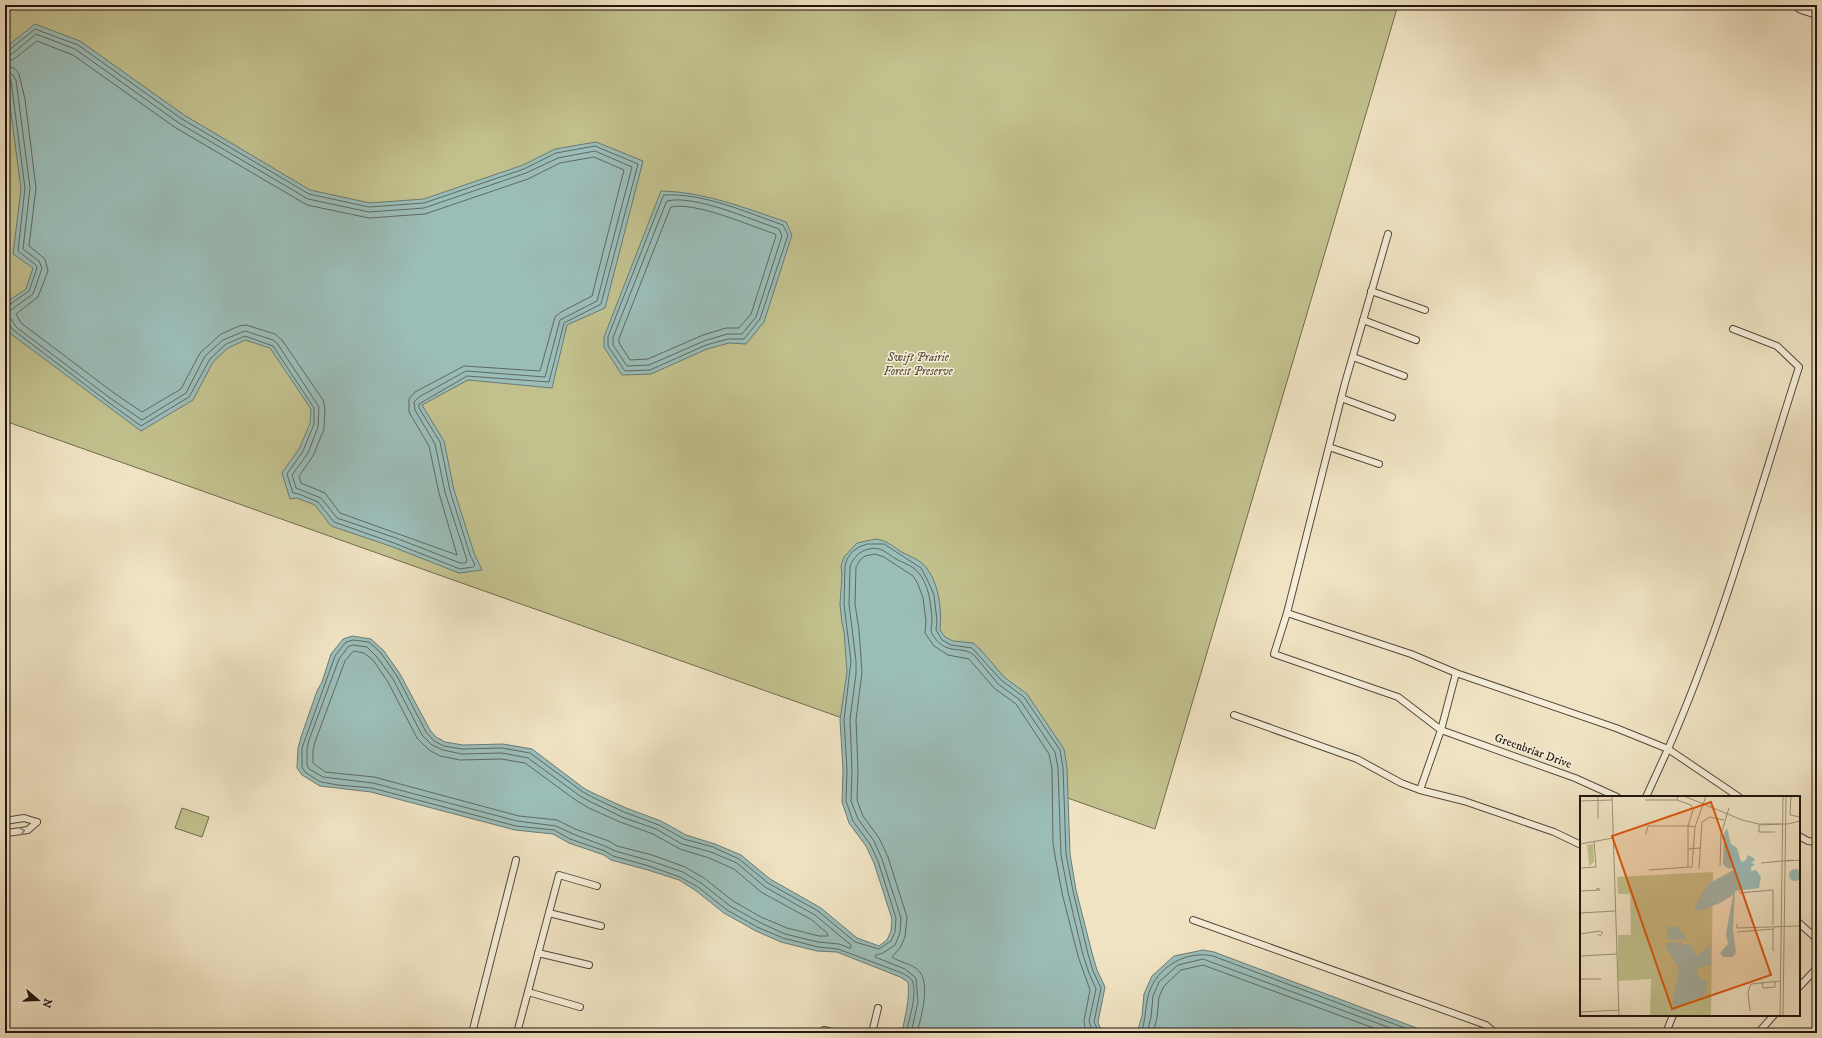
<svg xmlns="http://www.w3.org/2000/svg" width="1822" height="1038" viewBox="0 0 1822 1038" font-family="'IM FELL DW Pica',serif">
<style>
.green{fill:#c2c18e;stroke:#726b4e}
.water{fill:#9bbdb8;stroke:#6a7a74}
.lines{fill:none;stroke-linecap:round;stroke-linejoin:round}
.shore{stroke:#5e6963;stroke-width:1}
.service-casing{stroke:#55483b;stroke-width:8}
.tertiary-casing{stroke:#55483b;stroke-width:18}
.service{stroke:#f5edd8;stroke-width:6}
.tertiary{stroke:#f5edd8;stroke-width:16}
.oneway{stroke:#968c7d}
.labels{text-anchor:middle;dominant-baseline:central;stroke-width:3;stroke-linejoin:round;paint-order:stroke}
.park-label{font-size:12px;font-style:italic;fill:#59513b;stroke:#f5edd8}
.street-label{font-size:12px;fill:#21150e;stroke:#f5edd8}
.inset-road{fill:none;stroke:#9d917b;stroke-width:1}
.view{fill:#de560c;fill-opacity:0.15;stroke:#de560c;stroke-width:2}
.inset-edge{fill:none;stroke:#21150e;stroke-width:2}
</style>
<rect width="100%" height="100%" fill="#f0e3c3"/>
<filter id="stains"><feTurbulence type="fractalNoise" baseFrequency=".005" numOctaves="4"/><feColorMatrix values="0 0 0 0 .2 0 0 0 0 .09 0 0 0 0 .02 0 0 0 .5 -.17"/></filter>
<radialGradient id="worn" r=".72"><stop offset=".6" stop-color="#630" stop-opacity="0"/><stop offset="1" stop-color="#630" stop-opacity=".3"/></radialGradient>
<g class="green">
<path d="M5 5H1398L1155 829 5 421Z"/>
<path d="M182 808 209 817 202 837 175 828Z"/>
</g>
<g class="water">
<path d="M35 24 80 41 184 115 310 190 370 203 424 199 523 165 555 149 596 142 643 161 605 308 567 325 552 388 468 380 422 405 444 441 454 490 474 553 482 570 459 573 393 547 331 526 315 505 297 498 290 499 282 473 299 449 310 424 311 409 270 348 245 340 228 348 213 362 193 400 141 431 7 331 5 303 26 289 33 268 13 254 21 189 5 68V48Z"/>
<path d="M661 191C705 192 745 208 786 222L792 235 764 322 746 344 729 343 707 349 651 374 622 375 604 347V337Z"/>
<path d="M876 539C887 541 891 545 900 551 908 556 917 558 924 565 939 581 942 610 940 630L945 637 953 641 973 643 980 649 1004 677 1027 694 1064 749 1067 768 1070 854 1076 890 1092 953 1097 970 1105 987 1098 1022 1101 1030 1107 1033H902C905 1015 910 1000 908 982L900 977 837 952 817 951 781 942 756 931 724 913 695 890 679 880 648 870 611 860 604 855 569 843 553 834 515 830 371 792 320 786 302 775 297 768 298 748 301 737 317 691 322 682 331 654 343 639 352 636 371 639 384 651 400 674 430 730 436 737 445 742 463 745 503 744 532 749 585 789 595 794 626 808 661 821 686 835 715 844 741 855 770 879 821 908 857 938 879 946 887 940 891 931 892 919 874 863 866 846 849 823 842 802 843 770 840 720 847 672 844 631 842 623 840 604 842 575 841 566 844 557 857 543Z"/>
<path d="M1203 950 1214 952 1430 1033H1137L1142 1016 1144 994 1152 976 1174 956Z"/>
</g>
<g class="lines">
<g class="shore">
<path d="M5 51 9 50 35 29 78 45 182 119 309 194 369 207 424 203 524 169 556 153 595 146 638 164 601 304 564 323 549 382 467 376 419 404V408L440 442 450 491 470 555 475 565 473 567 460 569 394 543 334 522 318 502 299 494 293 493 287 474 303 451 314 424V408L273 346 245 336 226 344 210 359 189 397 141 426 108 402 12 329 9 324 5 323"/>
<path d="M5 56 12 54 36 34 75 49 179 123 308 199 369 212 424 208 526 173 558 158 595 151 632 167 597 301 560 320 545 377 466 371 419 397 414 402 415 410 435 444 445 492 467 560 466 563H460L396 538 337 518 321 498 296 488 292 475 308 453 318 427 319 407 277 343 273 340 245 331 223 340 205 356 186 393 142 420 110 398 16 327 12 320 5 318"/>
<path d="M5 62 14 59 37 41 73 55 176 128 307 205 369 218 425 214 528 179 560 163 594 157 624 170 592 296 561 312 555 317 540 371 464 366 415 392 409 399V412L429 446 439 493 457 555 340 513 325 493 301 483 299 476 313 456 324 429 325 408 323 400 282 340 275 334 246 325 239 326 221 334 200 353 181 389 142 412 114 393 21 323 16 314 38 297 48 271 45 259 29 246 36 188 25 99 19 74 14 68 5 66"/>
<path d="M5 72 12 74 16 80 30 188 23 249 39 261 42 268 33 294 11 310 5 311"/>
<path d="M5 77 9 78 11 81 25 188 18 251 36 265 37 268 29 291 9 305 5 306"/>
<path d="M664 195C705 193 745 212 783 225L788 235 760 319 744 339H728L706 345 650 370 625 371 608 346V337Z"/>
<path d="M667 201C694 194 752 220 779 229L782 236 756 317 742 334H727L704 341 649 365 627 366 613 345V338Z"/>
<path d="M671 207C694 201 751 226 775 234L776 236 751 314 739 328H726L703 335 648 359 630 360 619 343V339Z"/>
<path d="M353 645 367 647 377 657 393 679 422 735 432 745 443 750 462 754 502 753 528 758 580 796 591 802 622 817 656 829 682 844 711 852 737 863 765 887 815 915 851 945V948H849L839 944 818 942 785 934 759 922 730 906 701 883 683 872 651 861 615 851 607 847 573 834 556 826 517 821 373 783 323 777 309 769 307 765V749L309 740 339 659 348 647Z"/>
<path d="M354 651 364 653 373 660 388 682 417 738 429 750 440 756 460 760 501 759 525 763 577 801 589 808 620 822 653 834 680 849 709 858 734 869 761 892 812 920 827 933 828 936H819L787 928 761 917 733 901 704 878 685 867 652 855 617 846 609 841 575 829 557 820 519 816 374 777 325 772 313 763V750L315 742 345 661Z"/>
<path d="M906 1033C909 1020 918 993 912 980 910 977 905 975 902 973L838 949 818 947 783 938 757 927 727 910 698 887 680 877 649 866 613 856 605 851 570 839 554 830 516 826 372 788 338 785 321 782 314 778 305 772 302 767V748L335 656 346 642 353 640 369 642 381 653 397 676 426 732 434 741 444 746 462 749 502 748 530 753 583 792 594 798 624 812 659 825 684 839 713 847 739 859 768 883 818 911 855 942 879 949 891 941 895 932 896 918 878 861 870 844 853 821 846 801 847 770 844 720 851 661 844 604 845 566 847 559 852 552 859 547 867 544H884L921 568 927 579 934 595 937 621 936 630 942 640 951 645 972 648 1001 680 1024 697 1060 750 1063 768 1066 854 1073 891 1088 954 1093 971 1101 988 1094 1022 1099 1033"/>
<path d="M911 1033 918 1002 916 978 905 969 875 957 876 955 883 953 895 945 900 933 901 918 882 859 874 841 858 819 851 801 852 770 850 720 856 674V661L849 604 850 567C853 558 859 551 869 549 881 546 886 553 896 559 903 563 911 565 917 571 929 583 931 604 932 620 932 627 929 631 934 637 948 656 961 645 974 655L998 684 1020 700 1055 752 1058 768 1061 855 1068 892 1083 955 1089 973 1096 989 1089 1021 1093 1033"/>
<path d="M917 1033C921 1017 932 981 917 969 909 963 899 962 892 957L900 948 905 937 907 917 888 857 879 838 863 816 857 800 858 770 856 720 862 672 859 630 855 604 856 567 860 560 865 556 875 554 884 557 913 576 918 584 923 598 926 621 925 633 934 646 948 655 969 659 994 688 1016 704 1049 754 1052 769 1053 843 1055 856 1062 893 1078 956 1090 990 1084 1021 1086 1033"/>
<path d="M1141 1033C1146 1020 1145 1006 1149 993 1157 967 1186 950 1213 956L1418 1033"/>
<path d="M1147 1033 1151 1017 1153 996 1159 982 1178 965 1203 959 1404 1033"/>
<path d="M1153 1033 1157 1018 1159 997 1164 986 1181 970 1203 965 1387 1033"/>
</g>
<g class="service-casing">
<g id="service">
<path d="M1371 291 1425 310"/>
<path d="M1363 320 1416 340"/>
<path d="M1353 357 1404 376"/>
<path d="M1341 398 1392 417"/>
<path d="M1329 447 1379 464"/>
<path d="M1287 613 1345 383 1388 234"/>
<path d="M1456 673 1411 654 1287 613 1274 654 1398 697 1441 730 1575 778 1617 797"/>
<path d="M1234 715 1357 759 1401 783 1420 790 1464 801 1554 832 1581 845"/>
<path d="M1420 790 1441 730 1456 673 1616 728 1668 749C1722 626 1758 495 1799 367L1777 346 1733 329"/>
<path d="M1646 797 1668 749 1739 797"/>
<path d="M5 821 24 818 37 822"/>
<path d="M5 831 7 833 28 830 37 822"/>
<path d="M1799 836 1808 841 1817 842"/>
<path d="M549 913 601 926"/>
<path d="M1193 920 1486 1025 1495 1033"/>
<path d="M1799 923 1817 939"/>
<path d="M538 953 589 965"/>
<path d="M1799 987 1817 968"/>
<path d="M528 992 580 1007"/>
<path d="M824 1030 836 1033"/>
<path d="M472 1033 516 860"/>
<path d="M517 1033 559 875 597 886"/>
<path d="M872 1033 878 1008"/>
<path d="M1666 1033 1673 1015"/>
<path d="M1758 1033 1774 1015"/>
</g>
</g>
<g class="tertiary-casing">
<path id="tertiary" d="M1802 5 1817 10"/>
</g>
<use href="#service" class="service"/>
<use href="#tertiary" class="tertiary"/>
</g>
<defs><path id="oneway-chevron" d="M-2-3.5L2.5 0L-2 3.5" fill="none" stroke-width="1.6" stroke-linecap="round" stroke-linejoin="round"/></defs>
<use class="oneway" href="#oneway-chevron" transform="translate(22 831) rotate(-10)"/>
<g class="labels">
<g class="park-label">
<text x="918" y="357">Swift Prairie<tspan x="918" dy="14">Forest Preserve</tspan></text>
</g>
<g class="street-label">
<text transform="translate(1533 751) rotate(20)">Greenbriar Drive</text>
</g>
</g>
<g transform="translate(1580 796)">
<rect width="220" height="220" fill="#f0e3c3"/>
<path d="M13 48 14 66 9 70 7 49ZM133 76 131 220H70L71 183 38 185V139H51L50 98H38L37 81Z" fill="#c2c18e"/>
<path d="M147 32 151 48 157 52 161 66 165 65 168 59 174 62 175 65 171 66 175 69 171 71V75L176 74 181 81 179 92 155 95 153 133 156 157 152 161H143L140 157 148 148 146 138 153 99 140 107 122 114 117 115 114 112 128 88 155 73 147 72 143 68 144 37ZM209 79a6 6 0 1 1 12 0a6 6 0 1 1-12 0ZM97 130 107 143 88 144 87 131ZM101 146 104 149 111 148 116 160 130 149 131 165 130 169 121 171 116 176 117 180 128 186 123 202H116L96 212 93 209V205L99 172 86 152V147Z" fill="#9bbdb8"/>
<path class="inset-road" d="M18 0V23M32 0 39 220M104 0 162 24 183 29 201 28M211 0 210 19 220 21M65 4H97L98 0M97 4 111 9 113 14 108 30 115 31M0 5 32 4M179 28V36H195M181 28H208L220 25M66 38 68 30H108V53L120 52M0 48 33 42M108 53V71H112L115 31 126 0M207 65 220 64M181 67 213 64M140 70 141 38 149 12M0 72 16 71 14 45M119 73 122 26 130 21 144 24M69 74 108 71M0 95 20 94 18 92 16 94M159 97 193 94V129M0 117 35 115M157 128V132L220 130M193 133V155M157 136 193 133 195 131M0 138 20 135 23 137 20 140 18 138M0 160 37 158M0 183H21M182 186 183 192 195 191V186M170 215 168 196 171 188 201 185M0 216 39 214M200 220 203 0M203 220 206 0"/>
<path class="view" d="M131 6 191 179 92 213 32 40Z"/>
<rect width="220" height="220" class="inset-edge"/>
</g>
<rect width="1822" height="1038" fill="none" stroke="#f0e3c3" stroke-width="20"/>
<rect x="6" y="6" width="1810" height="1026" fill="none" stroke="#21150e" stroke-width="2"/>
<rect x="10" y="10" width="1802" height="1018" fill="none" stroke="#21150e"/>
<g transform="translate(38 1000) rotate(109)" stroke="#f5edd8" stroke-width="3" paint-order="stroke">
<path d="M0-3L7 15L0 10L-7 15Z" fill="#21150e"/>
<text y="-6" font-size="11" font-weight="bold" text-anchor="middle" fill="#21150e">N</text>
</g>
<rect width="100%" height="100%" filter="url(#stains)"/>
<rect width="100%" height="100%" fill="url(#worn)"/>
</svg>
